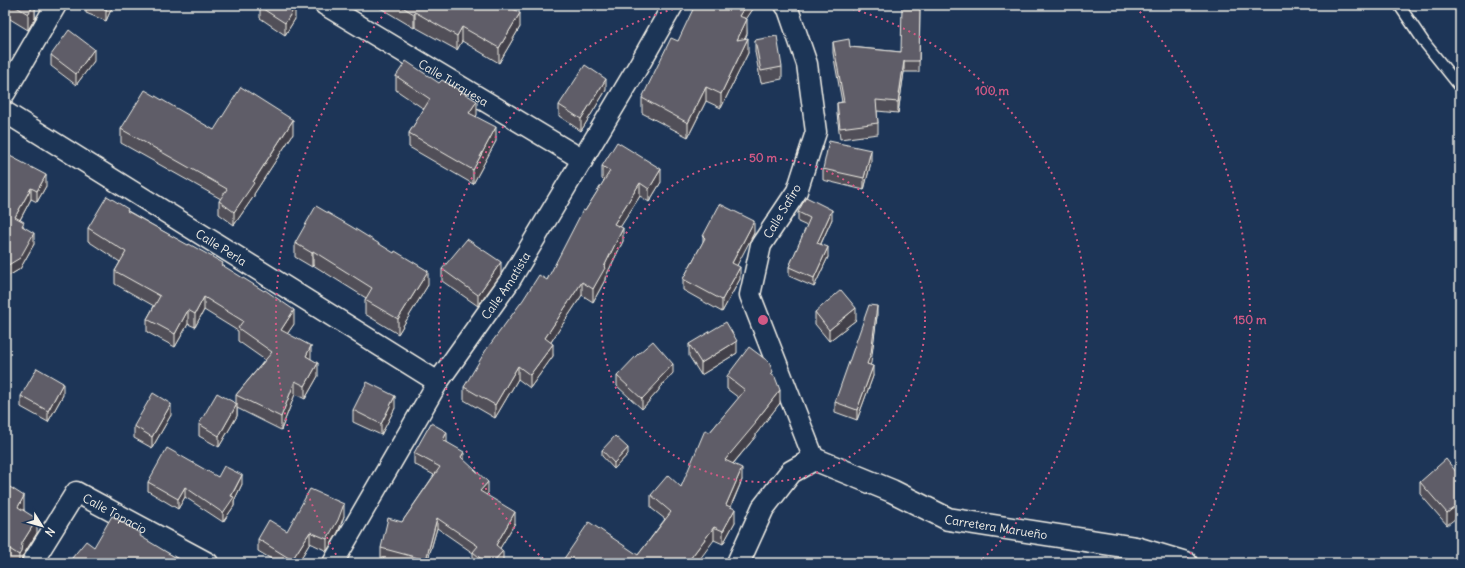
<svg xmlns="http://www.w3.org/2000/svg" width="1465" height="568" viewBox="0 0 1465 568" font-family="Delius,sans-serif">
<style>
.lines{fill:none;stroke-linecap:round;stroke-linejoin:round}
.service-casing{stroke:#f4f1e8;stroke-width:13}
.minor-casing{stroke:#f4f1e8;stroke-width:23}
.tertiary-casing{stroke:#f4f1e8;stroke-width:25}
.service{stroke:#1d3557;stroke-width:10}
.minor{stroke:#1d3557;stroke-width:20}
.tertiary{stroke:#1d3557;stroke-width:22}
.wall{fill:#515059;stroke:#f4f1e8}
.shaded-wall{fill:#424149;stroke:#f4f1e8}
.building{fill:#5e5d68;stroke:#f4f1e8}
.ring{fill:none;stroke:#d15985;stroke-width:2;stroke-dasharray:2 4}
.labels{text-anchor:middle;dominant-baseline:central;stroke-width:3;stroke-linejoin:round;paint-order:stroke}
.street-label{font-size:12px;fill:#f4f1e8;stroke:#1d3557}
.centre{fill:#d15985;stroke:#1d3557;stroke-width:2}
.ring-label{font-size:12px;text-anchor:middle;font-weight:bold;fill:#d15985;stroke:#1d3557;stroke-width:3;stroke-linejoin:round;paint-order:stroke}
</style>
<rect width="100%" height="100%" fill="#1d3557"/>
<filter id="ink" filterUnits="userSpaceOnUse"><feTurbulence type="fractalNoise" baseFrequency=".025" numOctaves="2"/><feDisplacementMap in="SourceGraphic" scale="8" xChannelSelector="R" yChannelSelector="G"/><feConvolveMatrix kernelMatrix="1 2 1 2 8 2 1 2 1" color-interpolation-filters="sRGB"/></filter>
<g filter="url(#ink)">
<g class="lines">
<g class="service-casing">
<path id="service" d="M1399 5 1424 42 1460 87"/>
</g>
<g class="minor-casing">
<g id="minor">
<path id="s1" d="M325 5 583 160"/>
<path d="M785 5 788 9 807 64 816 132 797 191 761 245 750 295 814 459"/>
<path d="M5 93 56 5"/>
<path id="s2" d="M5 112 438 382"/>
<path id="s3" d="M32 563 76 492 208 563"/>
<path id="s4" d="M333 563 438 382 509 282 639 65 673 5"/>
</g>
</g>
<g class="tertiary-casing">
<g id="tertiary">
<path id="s5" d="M738 563 763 508 791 472 814 459 892 491 948 519 1136 548 1186 563"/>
</g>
</g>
<use href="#service" class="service"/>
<use href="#minor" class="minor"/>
<use href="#tertiary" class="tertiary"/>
</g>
<g class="wall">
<path d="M5 5H35V18L28 30 5 16Z"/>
<path d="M86 5H113L106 21 86 13Z"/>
<path d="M145 5H151V7Z"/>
<path d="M377 5H507L520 27 499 63 462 41 457 50 415 27 414 28 377 6Z"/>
<path d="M753 5V9L746 19 747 34 745 39 748 53 721 108 706 101 688 137 642 113V98L678 41Z"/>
<path d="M861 5H886V8L861 7Z"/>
<path d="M920 5 919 72H904L898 113 877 111 878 123V134L840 139 837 114V103L842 102 833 53V42L850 47 901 52Z"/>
<path d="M260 7 295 19 285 35 260 18Z"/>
<path d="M755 40 782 67V79L761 83 755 52Z"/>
<path d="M51 55 94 61 76 85 51 66Z"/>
<path d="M396 76 477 115 476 116 496 141 473 184 409 147V133L424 109 396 90Z"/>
<path d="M606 90 581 131 559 116V105Z"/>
<path d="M121 129 214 130 293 134 254 194V196L234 225 219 214V201L221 199 121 143Z"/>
<path d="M5 160 46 186 37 202 31 199 20 220 34 244 20 269 5 278Z"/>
<path d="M871 162 864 190 823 180V169Z"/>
<path d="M602 166 661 182 649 202 640 196 620 227 623 241 605 278V280L593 302 582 295 551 342 553 356 530 388 518 379 495 418 464 400V387L547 280 585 211 604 181 602 179Z"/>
<path d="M128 211 223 266 294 324 287 334 311 359 318 376 305 399 295 394 281 430 237 408V416L219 447 199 436V424L236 404V395L265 360 238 341V331L204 310 195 327 188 324 175 347 147 332V319L154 306 115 284V271L120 262 88 241V228Z"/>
<path d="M798 212 832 219 821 244 828 257 814 287 789 276V267L807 226 798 222Z"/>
<path d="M754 233 736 265 740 279 722 312 683 290V279L703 242V236Z"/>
<path d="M295 243 428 285 398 334 365 314V300L366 298 313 265 312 267 295 257Z"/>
<path d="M442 269 501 274 478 306 442 281Z"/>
<path d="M815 312 856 320 829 341 815 324Z"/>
<path d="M877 316 870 365 873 376 857 420 835 412V402Z"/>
<path d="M689 344 737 353 701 375 689 356Z"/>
<path d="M673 373 659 388V390L642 409 617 386V376Z"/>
<path d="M727 376H773L780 403 756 434V436L733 464 742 480 731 507 735 522 723 544 714 540 638 555 665 519 651 508V495L681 487 710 432 739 398 727 389Z"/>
<path d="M63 395 48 422 21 407V396Z"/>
<path d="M395 408 381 435 353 422V410Z"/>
<path d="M171 415 152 448 134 438V426Z"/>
<path d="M447 442 464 460 488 493 486 495 515 523 500 548 503 562 502 563H474L473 562V553L437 528 427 563H398L381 558V548L402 522 434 475 414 464V453Z"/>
<path d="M602 450 628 454 614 469 602 456Z"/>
<path d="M218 477 242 484 234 501V506L223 522 185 497 178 509 148 491V482Z"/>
<path d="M1460 477 1447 525 1420 494V482Z"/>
<path d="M5 484 24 509V510L37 533 22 557 21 563H10L5 560Z"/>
<path d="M344 516 338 532 327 551 310 543 298 563H278L258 551V539Z"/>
<path d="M141 537 180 563H72V558L94 547Z"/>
</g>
<g class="shaded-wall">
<path d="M34 5H35V18L28 30V14Z"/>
<path d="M108 5H113L106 21V10Z"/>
<path d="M746 5H753V9L739 30V16Z"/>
<path d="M295 7V19L285 35V23Z"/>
<path d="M415 12V27L414 28V14Z"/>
<path d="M520 13V27L499 63V48Z"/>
<path d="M747 19V34L737 55V40Z"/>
<path d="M462 27V41L457 50V36Z"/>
<path d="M748 38V53L721 108V94Z"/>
<path d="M94 49V61L76 85V74Z"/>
<path d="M904 61V72L898 113V102Z"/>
<path d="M606 79V90L581 131V119Z"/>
<path d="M706 87V101L688 137V123Z"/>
<path d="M477 101V115L469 127V113Z"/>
<path d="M293 120V134L254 194V196L234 225V212Z"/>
<path d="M496 127V141L473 184V170Z"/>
<path d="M871 150V162L864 190V178Z"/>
<path d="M661 169V182L649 202V189Z"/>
<path d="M46 175V186L37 202V191Z"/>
<path d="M640 183V196L614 237V224Z"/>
<path d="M31 188V199L15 229V217Z"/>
<path d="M832 210V219L817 252V243Z"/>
<path d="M754 221V233L732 275V263Z"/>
<path d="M623 228V241L605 278V280L593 302V289Z"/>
<path d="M34 233V244L20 269 5 278V267Z"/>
<path d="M828 247V257L814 287V278Z"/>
<path d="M313 251V265L312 267V253Z"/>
<path d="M501 262V274L478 306V295Z"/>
<path d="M740 267V279L722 312V300Z"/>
<path d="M428 271V285L398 334V319Z"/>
<path d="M582 282V295L545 351V338Z"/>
<path d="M204 297V310L195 327V314Z"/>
<path d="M877 306V316L871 363 867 374V364Z"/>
<path d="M856 308V320L829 341V330Z"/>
<path d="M188 310V324L175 347V334Z"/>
<path d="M294 310V324L281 343V330Z"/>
<path d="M737 341V353L701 375V363Z"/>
<path d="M553 344V356L530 388V375Z"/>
<path d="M311 346V360L306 356Z"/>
<path d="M318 363V376L305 399V386Z"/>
<path d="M673 364V373L659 388V390L642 409V399L658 380Z"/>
<path d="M518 366V379L495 418V405Z"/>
<path d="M873 366V376L857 420V410Z"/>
<path d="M295 381V394L281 430V417Z"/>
<path d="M63 383V395L48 422V411Z"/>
<path d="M780 390V403L756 434V436L725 473V460Z"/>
<path d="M395 396V408L381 435V424Z"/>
<path d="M171 404V415L152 448V437Z"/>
<path d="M237 404V416L219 447V436Z"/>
<path d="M447 432V443L443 440Z"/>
<path d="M628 448V454L614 469V463Z"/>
<path d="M464 452V462L461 457Z"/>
<path d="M742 468V480L726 517V505Z"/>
<path d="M242 475V484L234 501V506L223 522V513Z"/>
<path d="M488 482V493L480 501V491Z"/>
<path d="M185 487V497L178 509V499Z"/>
<path d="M24 496V509L18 520V507Z"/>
<path d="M1460 503V515L1447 525V513Z"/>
<path d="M344 504V516L338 532 327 551V539Z"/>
<path d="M735 509V522L723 544V531Z"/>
<path d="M515 512V523L496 555V545Z"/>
<path d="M437 518V528L427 563H426V560Z"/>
<path d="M37 519V533L22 557 21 563H19V555L22 543Z"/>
<path d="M714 527V540L697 563H690V559Z"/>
<path d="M310 532V543L298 563H292V560Z"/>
<path d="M503 551V562L502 563H492Z"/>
</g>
<g class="building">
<path d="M13 5H34L28 14Z"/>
<path d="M95 5H108L106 10Z"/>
<path d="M261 5H292L295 7 285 23 260 7Z"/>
<path d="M399 5H507L520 13 499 48 462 27 457 36 415 12 414 14Z"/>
<path d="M695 5H746L739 16 747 19 737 40 748 38 721 94 706 87 688 123 642 98 671 38 678 41Z"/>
<path d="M902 5H920L919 61H904L898 102 876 100 878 123 840 128 837 103 844 102 833 42 849 39 850 47 901 52Z"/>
<path d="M69 30 94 49 76 74 51 55Z"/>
<path d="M777 36 782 67 761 71 755 40Z"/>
<path d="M406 61 439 83 442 80 477 101 469 113 496 127 473 170 409 133 430 99 396 76Z"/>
<path d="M585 65 606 79 581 119 559 105Z"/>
<path d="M241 87 293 120 253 182 254 183 234 212 219 201 227 189 121 129 145 90 214 130Z"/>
<path d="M829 141 871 150 864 178 823 169Z"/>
<path d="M617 142 661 169 649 189 640 183 614 224 623 228 604 267 605 268 593 289 582 282 545 338 553 344 530 375 518 366 495 405 464 387 486 350 523 300 539 275 547 280 583 210 585 211 610 171 602 166Z"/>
<path d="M8 155 46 175 37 191 31 188 15 217 24 222 22 226 34 233 20 258 5 267V160Z"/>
<path d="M107 196 128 209 127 211 188 245 189 244 223 263 222 265 264 291 265 290 294 310 281 330 311 346 306 356 318 363 305 386 295 381 281 417 236 395 272 352 238 328 243 321 204 297 195 314 188 310 175 334 147 319 160 296 115 271 126 252 88 228Z"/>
<path d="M806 197 832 210 817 243 828 247 814 278 789 267 810 218 798 212Z"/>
<path d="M720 204 754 221 732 263 740 267 722 300 683 279 705 238 703 236Z"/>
<path d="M316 206 352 227 394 253 395 251 428 271 398 319 365 300 372 288 313 251 312 253 295 243Z"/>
<path d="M467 239 501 262 478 295 442 269Z"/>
<path d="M841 290 856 308 829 330 815 312Z"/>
<path d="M869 305 877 306 871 353 867 364 873 366 857 410 835 402Z"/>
<path d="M726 322 737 341 701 363 689 344Z"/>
<path d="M653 341 673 364 658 380 659 381 642 399 617 376 638 354Z"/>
<path d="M749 347 769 362 773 372 771 374 775 377 780 390 755 422 756 423 725 460 742 468 726 505 735 509 723 531 714 527 690 559 693 562V563H561L589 522 638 555 671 512 651 495 668 475 681 487 705 430 710 432 745 390 727 376Z"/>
<path d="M37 368 63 383 48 411 21 396Z"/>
<path d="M367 382 395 396 381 424 353 410Z"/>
<path d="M153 393 171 404 152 437 134 426Z"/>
<path d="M217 393 237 404 219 436 199 424Z"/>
<path d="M431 423 447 432 443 440 464 452 461 457 488 482 480 491 515 512 496 545 503 551 492 563H486L473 552 478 546 437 518 426 560 381 548 388 518 402 522 440 467 414 453Z"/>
<path d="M615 436 628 448 614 463 602 450Z"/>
<path d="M167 448 218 477 224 466 242 475 231 496 234 497 223 513 185 487 178 499 148 482Z"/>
<path d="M1446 459 1460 477V503L1447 513 1420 482Z"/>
<path d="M5 484 24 496 18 507 37 519 22 543 21 552 19 555 5 546Z"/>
<path d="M310 489 344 504 338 520 327 539 310 532 292 560 258 539 269 520 287 531Z"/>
<path d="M112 516 141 534 140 536 178 559 177 561 180 563H76L77 562 72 558 86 541 94 547Z"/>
<path d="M549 560 554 563H547Z"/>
</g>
</g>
<g class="ring">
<circle cx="763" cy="320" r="162"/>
<path d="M548 563A324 324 0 0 1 685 6M841 6A324 324 0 0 1 978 563"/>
<path d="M339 560A487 487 0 0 1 390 7M1136 7A487 487 0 0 1 1187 560"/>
</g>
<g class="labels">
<g class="street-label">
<text stroke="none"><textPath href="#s1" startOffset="150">Calle Turquesa</textPath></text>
<text transform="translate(782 211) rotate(-59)">Calle Safiro</text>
<text stroke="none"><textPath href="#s2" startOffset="255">Calle Perla</textPath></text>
<text stroke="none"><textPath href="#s4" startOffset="327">Calle Amatista</textPath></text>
<text stroke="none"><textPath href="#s3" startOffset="128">Calle Topacio</textPath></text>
<text stroke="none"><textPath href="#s5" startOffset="328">Carretera Marueño</textPath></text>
</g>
</g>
<circle cx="763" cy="320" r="6" class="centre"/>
<g class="ring-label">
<text x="992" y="95">100 m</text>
<text x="763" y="162">50 m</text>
<text x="1250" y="324">150 m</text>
</g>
<rect width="1465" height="568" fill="none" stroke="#1d3557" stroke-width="20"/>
<rect x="10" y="10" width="1445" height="548" fill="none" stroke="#f4f1e8" stroke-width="1.5" filter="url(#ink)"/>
<g transform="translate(42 526) rotate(127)" stroke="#1d3557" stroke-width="3" paint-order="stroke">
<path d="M0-3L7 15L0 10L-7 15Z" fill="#f4f1e8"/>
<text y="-6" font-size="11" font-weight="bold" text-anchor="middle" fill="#f4f1e8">N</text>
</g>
</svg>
